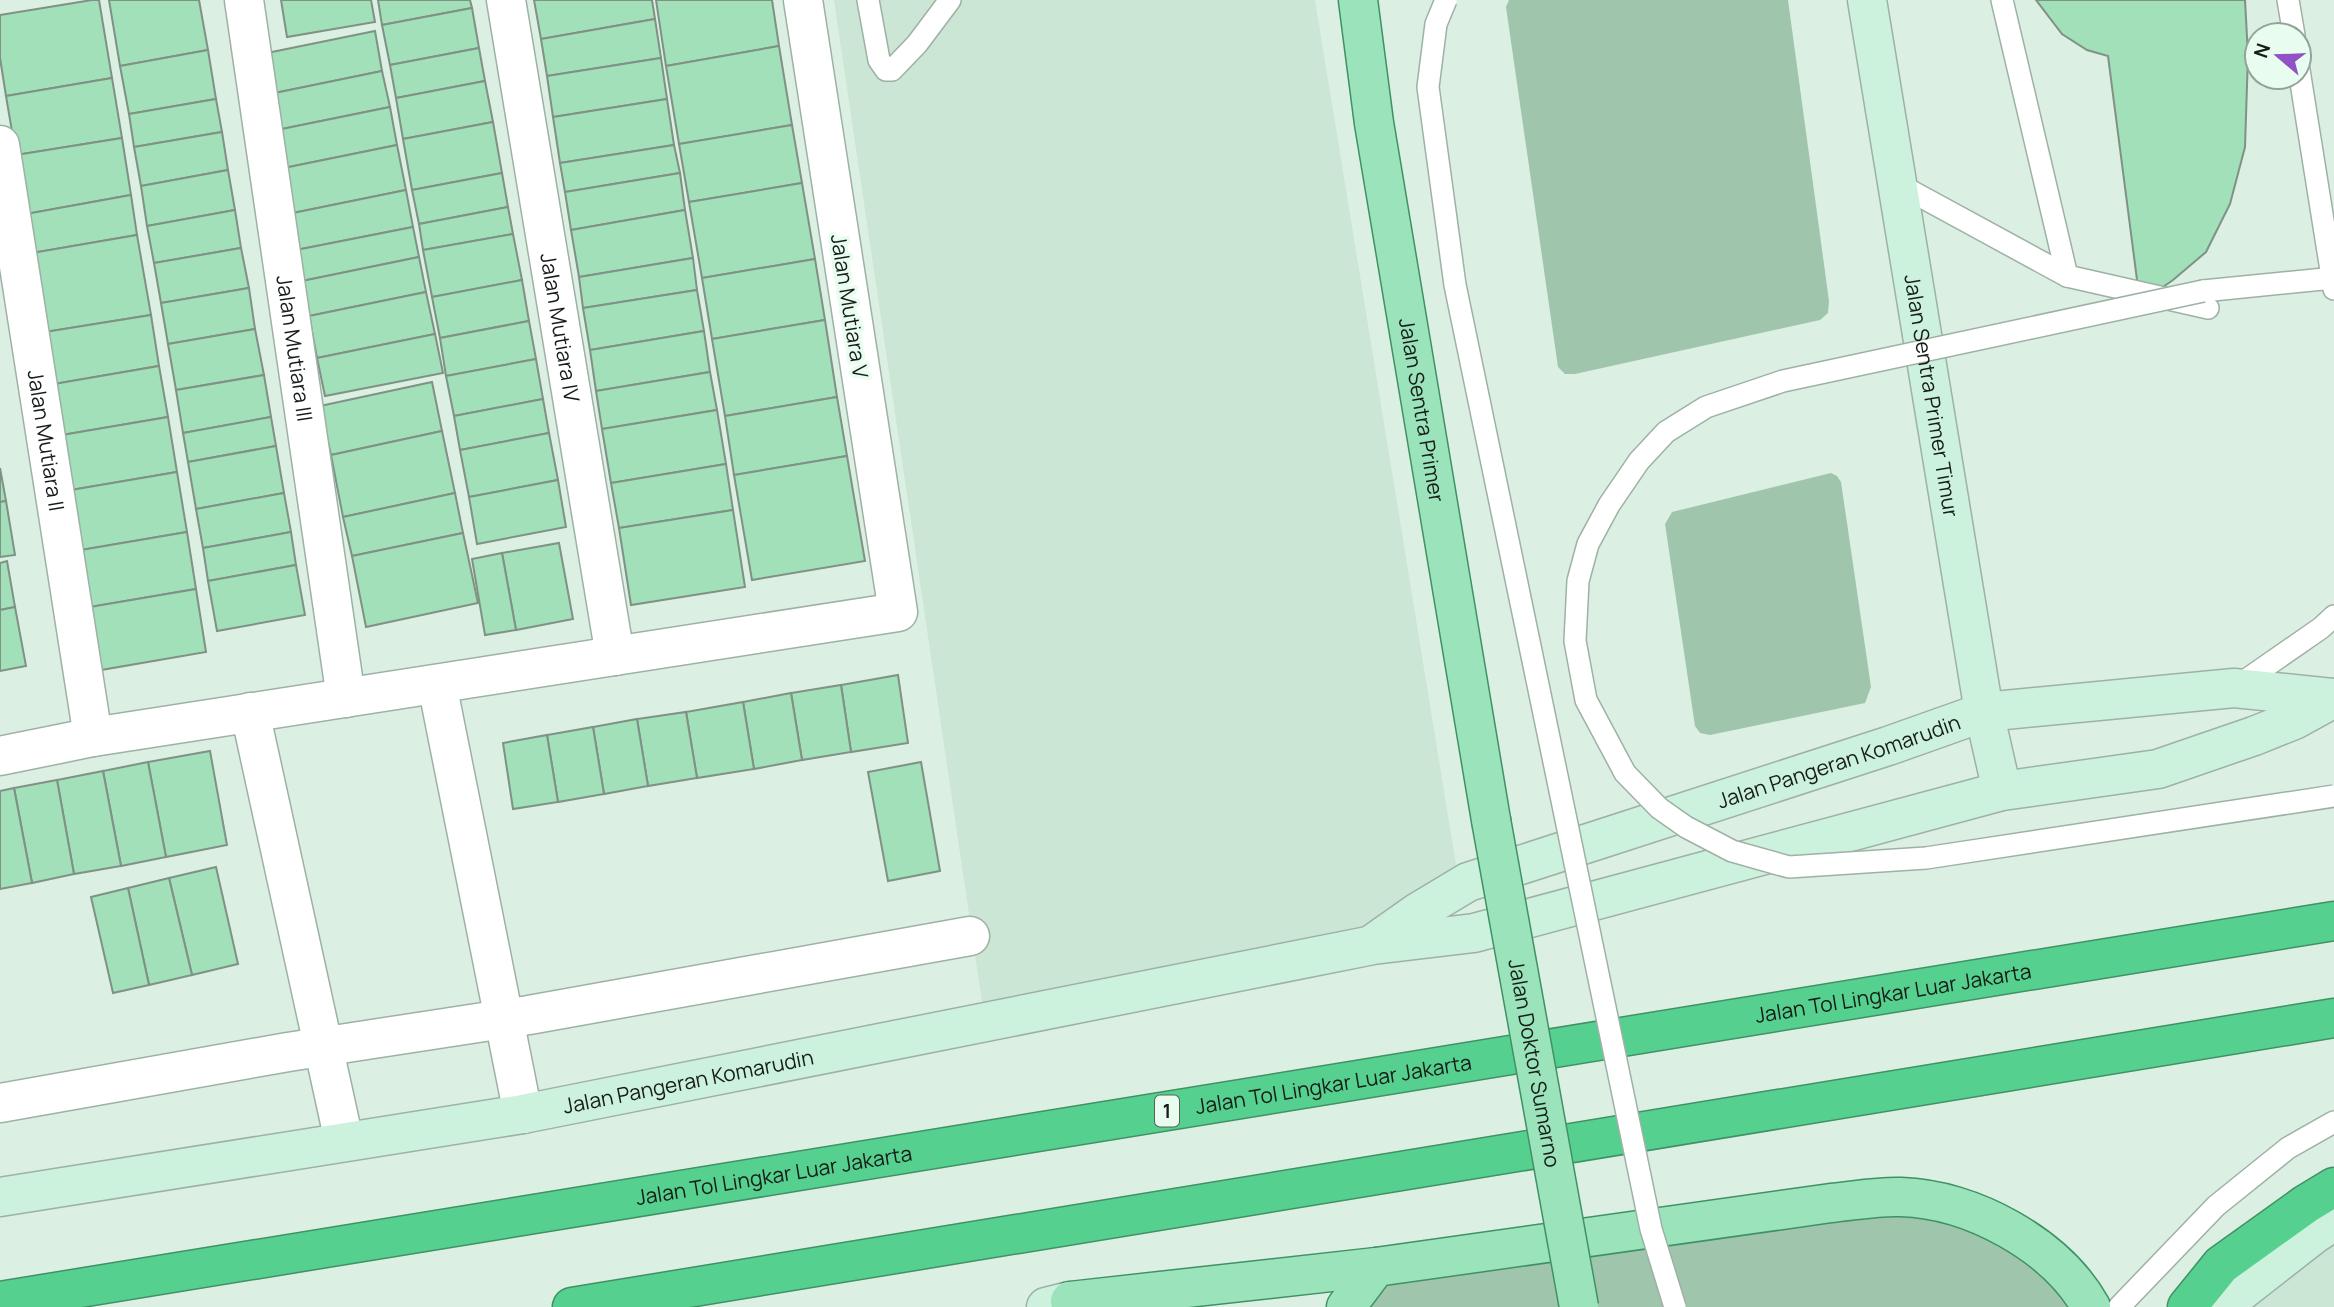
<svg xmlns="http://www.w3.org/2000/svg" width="2334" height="1307" viewBox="0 0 2334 1307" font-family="Manrope,sans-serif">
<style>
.built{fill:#cbe6d4}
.green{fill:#a0c5ad}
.building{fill:#a1e0b8;stroke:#7f9285;stroke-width:2}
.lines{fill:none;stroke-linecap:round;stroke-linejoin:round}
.lane-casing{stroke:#9eb1a5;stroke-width:24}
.street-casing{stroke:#9eb1a5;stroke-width:41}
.secondary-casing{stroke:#9eb1a5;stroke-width:41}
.primary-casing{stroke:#409165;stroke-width:41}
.highway-casing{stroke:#409165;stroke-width:41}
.lane{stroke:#fff;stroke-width:21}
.street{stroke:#fff;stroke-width:38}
.secondary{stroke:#ccf1dd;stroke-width:38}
.primary{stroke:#9ae3bb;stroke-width:38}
.highway{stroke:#56d08e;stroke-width:38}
.lane-bridge-casing{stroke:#9eb1a5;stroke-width:24;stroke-linecap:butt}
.primary-bridge-casing{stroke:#409165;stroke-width:41;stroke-linecap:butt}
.lane-bridge{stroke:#fff;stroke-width:21}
.primary-bridge{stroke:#9ae3bb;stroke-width:38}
.labels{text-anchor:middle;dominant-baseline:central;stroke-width:7;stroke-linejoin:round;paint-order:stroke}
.shield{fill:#e8fdef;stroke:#556058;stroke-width:2}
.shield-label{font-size:19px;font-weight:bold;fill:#161d18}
.street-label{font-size:21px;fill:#161d18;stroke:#e8fdef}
</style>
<rect width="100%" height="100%" fill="#dbefe2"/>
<g class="built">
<path d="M834 0H1315L1460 889 1373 945 985 1022Z"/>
<path d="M2334 1231V1307H2222Z"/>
</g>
<g class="green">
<path d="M1509 0H1788L1829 301 1828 313 1820 320 1575 374H1565L1558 367 1506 7Z"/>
<path d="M1831 473 1837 476 1841 482 1871 687 1865 703 1710 735 1700 733 1695 726 1665 524 1672 512Z"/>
<path d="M1963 1209 2090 1307H1346L1376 1268 1566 1241Z"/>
</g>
<g class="building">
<path d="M92 0H99L112 78 6 96 0 58V15Z"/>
<path d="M109 0H199L208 50 120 66Z"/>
<path d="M281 0H371L375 22 287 37Z"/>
<path d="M378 0H470L472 8 382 25Z"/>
<path d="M534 0H652L655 19 541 39Z"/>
<path d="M656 0H772L779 46 666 66Z"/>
<path d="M2036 0H2245L2248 55 2245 147 2230 204 2206 252 2173 280 2140 303 2108 56 2087 50 2062 34Z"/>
<path d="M472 8 479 48 390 65 382 25Z"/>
<path d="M655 19 661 58 547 76 541 39Z"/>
<path d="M375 31 382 71 265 95 257 55Z"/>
<path d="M779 46 792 125 679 144 666 66Z"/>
<path d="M479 48 485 81 396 98 390 65Z"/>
<path d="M208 50 216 99 129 114 120 66Z"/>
<path d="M661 58 667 99 553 117 547 76Z"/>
<path d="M382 71 390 107 272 131 265 95Z"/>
<path d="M112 78 122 138 16 155 6 96Z"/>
<path d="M485 81 493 122 403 139 396 98Z"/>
<path d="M216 99 222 132 134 147 129 114Z"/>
<path d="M667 99 674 145 560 163 553 117Z"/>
<path d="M390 107 397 145 279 169 272 131Z"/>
<path d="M493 122 502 173 412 190 403 139Z"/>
<path d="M792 125 802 183 689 202 679 144Z"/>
<path d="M222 132 228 170 141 186 134 147Z"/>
<path d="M122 138 131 195 26 214 16 155Z"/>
<path d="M397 145 406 190 288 214 279 169Z"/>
<path d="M674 145 680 173 565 192 560 163Z"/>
<path d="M228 170 235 210 147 226 141 186Z"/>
<path d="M502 173 508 207 419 224 412 190Z"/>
<path d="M680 173 685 210 571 230 565 192Z"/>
<path d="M802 183 815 259 702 278 689 202Z"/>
<path d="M406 190 413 227 296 250 288 214Z"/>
<path d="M131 195 137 235 32 253 26 214Z"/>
<path d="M508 207 513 234 423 250 419 224Z"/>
<path d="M235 210 241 248 154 263 147 226Z"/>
<path d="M685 210 693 258 579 277 571 230Z"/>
<path d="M413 227 419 257 302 281 296 250Z"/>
<path d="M513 234 522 280 432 297 423 250Z"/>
<path d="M137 235 151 315 45 332 32 253Z"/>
<path d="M241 248 249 288 161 303 154 263Z"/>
<path d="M419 257 426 292 309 316 302 281Z"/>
<path d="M693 258 697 290 583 308 579 277Z"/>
<path d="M815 259 825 320 712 339 702 278Z"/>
<path d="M522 280 529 321 440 338 432 297Z"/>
<path d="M249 288 255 329 168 344 161 303Z"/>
<path d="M697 290 704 331 590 350 583 308Z"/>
<path d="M426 292 435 334 317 358 309 316Z"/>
<path d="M151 315 159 366 54 384 45 332Z"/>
<path d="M825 320 837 397 725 416 712 339Z"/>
<path d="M529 321 536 359 446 376 440 338Z"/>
<path d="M255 329 264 375 176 390 168 344Z"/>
<path d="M704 331 710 372 596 391 590 350Z"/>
<path d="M435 334 443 373 325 396 317 358Z"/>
<path d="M536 359 543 399 454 416 446 376Z"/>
<path d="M159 366 168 417 62 435 54 384Z"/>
<path d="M710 372 717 410 602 429 596 391Z"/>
<path d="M264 375 271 417 183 433 176 390Z"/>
<path d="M432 382 442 431 331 455 320 406Z"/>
<path d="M837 397 847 456 734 475 725 416Z"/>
<path d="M543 399 549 433 460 450 454 416Z"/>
<path d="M717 410 726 464 611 483 602 429Z"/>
<path d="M168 417 177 472 71 490 62 435Z"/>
<path d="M271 417 276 446 188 462 183 433Z"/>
<path d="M442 431 455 493 343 517 331 455Z"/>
<path d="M549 433 558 480 469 497 460 450Z"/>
<path d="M276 446 284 493 196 509 188 462Z"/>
<path d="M847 456 865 561 752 580 734 475Z"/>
<path d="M726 464 733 510 619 528 611 483Z"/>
<path d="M0 468 6 501 0 502Z"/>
<path d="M177 472 187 532 81 550 71 490Z"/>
<path d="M558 480 566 527 477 544 469 497Z"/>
<path d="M284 493 291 532 203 548 196 509Z"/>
<path d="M455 493 463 533 352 556 343 517Z"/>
<path d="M6 501 15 555 0 557V502Z"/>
<path d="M733 510 745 587 631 605 619 528Z"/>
<path d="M187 532 196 589 90 607 81 550Z"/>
<path d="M291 532 296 565 208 581 203 548Z"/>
<path d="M463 533 478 603 366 627 352 556Z"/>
<path d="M559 543 573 619 516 630 502 553Z"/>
<path d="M502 553 516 630 485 635 472 559Z"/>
<path d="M7 561 15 607 0 610V563Z"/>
<path d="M296 565 305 615 217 631 208 581Z"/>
<path d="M196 589 206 652 101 670 90 607Z"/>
<path d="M15 607 26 666 0 671V610Z"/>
<path d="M898 675 908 743 851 752 841 685Z"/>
<path d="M841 685 851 752 802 760 791 693Z"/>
<path d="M791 693 802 760 754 769 743 702Z"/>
<path d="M743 702 754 769 697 778 686 712Z"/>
<path d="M686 712 697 778 648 786 637 719Z"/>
<path d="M637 719 648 786 604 794 593 727Z"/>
<path d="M593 727 604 794 558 802 547 735Z"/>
<path d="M547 735 558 802 513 809 503 743Z"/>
<path d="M210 751 227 845 166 857 148 762Z"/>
<path d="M148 762 166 857 121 866 103 771Z"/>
<path d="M921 762 940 871 888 881 868 772Z"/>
<path d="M103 771 121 866 74 874 57 780Z"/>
<path d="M57 780 74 874 32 883 14 788Z"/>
<path d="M14 788 32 883 0 889V791Z"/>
<path d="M216 867 238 964 192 975 169 878Z"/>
<path d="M169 878 192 975 149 985 128 888Z"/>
<path d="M128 888 149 985 113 993 91 897Z"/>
</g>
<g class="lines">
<g class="lane-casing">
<g id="lane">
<path d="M868 0 879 60 886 70H892L917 44 950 0"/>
<path d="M2002 0 2067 276"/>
<path d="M2288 0 2294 35"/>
<path d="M2299 70 2334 289"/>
<path d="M1898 184 2067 276 2208 308"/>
<path d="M2203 291 2334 278"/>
<path d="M2236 687 2321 628 2334 616"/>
<path d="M2119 1307 2216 1206 2288 1148 2334 1122"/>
</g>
</g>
<g class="street-casing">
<g id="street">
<path id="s1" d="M244 0 346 698"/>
<path id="s2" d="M506 0 615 656"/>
<path id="s3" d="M0 145 93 737"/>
<path d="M437 684 523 1114"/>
<path d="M250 712 344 1141"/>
<path d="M0 756 93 737 898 612 803 0"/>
<path d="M0 1103 288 1052 529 1015 970 936"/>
</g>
</g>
<g class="secondary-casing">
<g id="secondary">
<path id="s4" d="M1867 0 1984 712 2002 791"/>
<path id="s5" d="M1374 943 1418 912 1468 882 1888 746 1984 712 2234 688 2334 698"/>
<path id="s6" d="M0 1197 523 1114 1373 945 1474 933 2002 791 2158 769 2254 736 2294 720 2334 698"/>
<path d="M1046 1307 1070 1301 1080 1307"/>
<path d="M2221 1307 2313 1235 2334 1221"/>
</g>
</g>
<g class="primary-casing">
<g id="primary">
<path id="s7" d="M1358 0 1374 123 1491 820"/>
<path d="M1070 1301 1376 1267 1831 1203C1853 1201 1878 1196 1901 1197 1972 1199 2056 1245 2091 1307"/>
<path d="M1346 1307 1376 1267"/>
</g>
</g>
<g class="highway-casing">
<g id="highway">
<path id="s8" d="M0 1301 2334 921"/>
<path d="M572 1307 2334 1018"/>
<path d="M2187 1307 2221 1265 2306 1204 2334 1187"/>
</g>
</g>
<use href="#lane" class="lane"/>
<use href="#street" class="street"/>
<use href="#secondary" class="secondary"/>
<use href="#primary" class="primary"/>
<use href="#highway" class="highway"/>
<g class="lane-bridge-casing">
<g id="lane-bridge">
<path d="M1446 0 1436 24 1428 87 1455 285 1651 1229 1675 1307"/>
<path d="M2203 291 1783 381 1706 407 1666 432 1639 461 1609 505 1588 544 1578 581 1575 641 1586 700 1625 773 1659 808 1686 827 1732 851 1789 867 1926 858 2334 796"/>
</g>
</g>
<g class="primary-bridge-casing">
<g id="primary-bridge">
<path id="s9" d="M1491 820 1579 1307"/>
</g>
</g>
<use href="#lane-bridge" class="lane-bridge"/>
<use href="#primary-bridge" class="primary-bridge"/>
</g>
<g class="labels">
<rect class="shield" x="1155" y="1095.5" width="24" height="31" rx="5"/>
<g class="shield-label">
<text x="1167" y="1111">1</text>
</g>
<g class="street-label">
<text transform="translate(850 306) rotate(81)">Jalan Mutiara V</text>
<text stroke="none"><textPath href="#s2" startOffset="332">Jalan Mutiara IV</textPath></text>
<text stroke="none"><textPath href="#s1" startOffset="352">Jalan Mutiara III</textPath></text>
<text stroke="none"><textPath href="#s4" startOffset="401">Jalan Sentra Primer Timur</textPath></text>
<text stroke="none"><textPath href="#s7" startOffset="415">Jalan Sentra Primer</textPath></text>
<text stroke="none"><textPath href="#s3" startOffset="299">Jalan Mutiara II</textPath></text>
<text stroke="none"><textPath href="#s5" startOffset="502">Jalan Pangeran Komarudin</textPath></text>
<text stroke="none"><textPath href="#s8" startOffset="1918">Jalan Tol Lingkar Luar Jakarta</textPath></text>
<text stroke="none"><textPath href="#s9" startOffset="247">Jalan Doktor Sumarno</textPath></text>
<text stroke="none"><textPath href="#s6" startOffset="698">Jalan Pangeran Komarudin</textPath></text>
<text stroke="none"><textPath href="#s8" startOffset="1351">Jalan Tol Lingkar Luar Jakarta</textPath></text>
<text stroke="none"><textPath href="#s8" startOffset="784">Jalan Tol Lingkar Luar Jakarta</textPath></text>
</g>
</g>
<g transform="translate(2278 56) rotate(289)"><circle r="33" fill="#e8fdef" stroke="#94a399" stroke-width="2"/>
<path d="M0-5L12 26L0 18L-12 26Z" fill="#9151c7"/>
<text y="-10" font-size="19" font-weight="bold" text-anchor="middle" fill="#161d18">N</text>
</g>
</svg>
